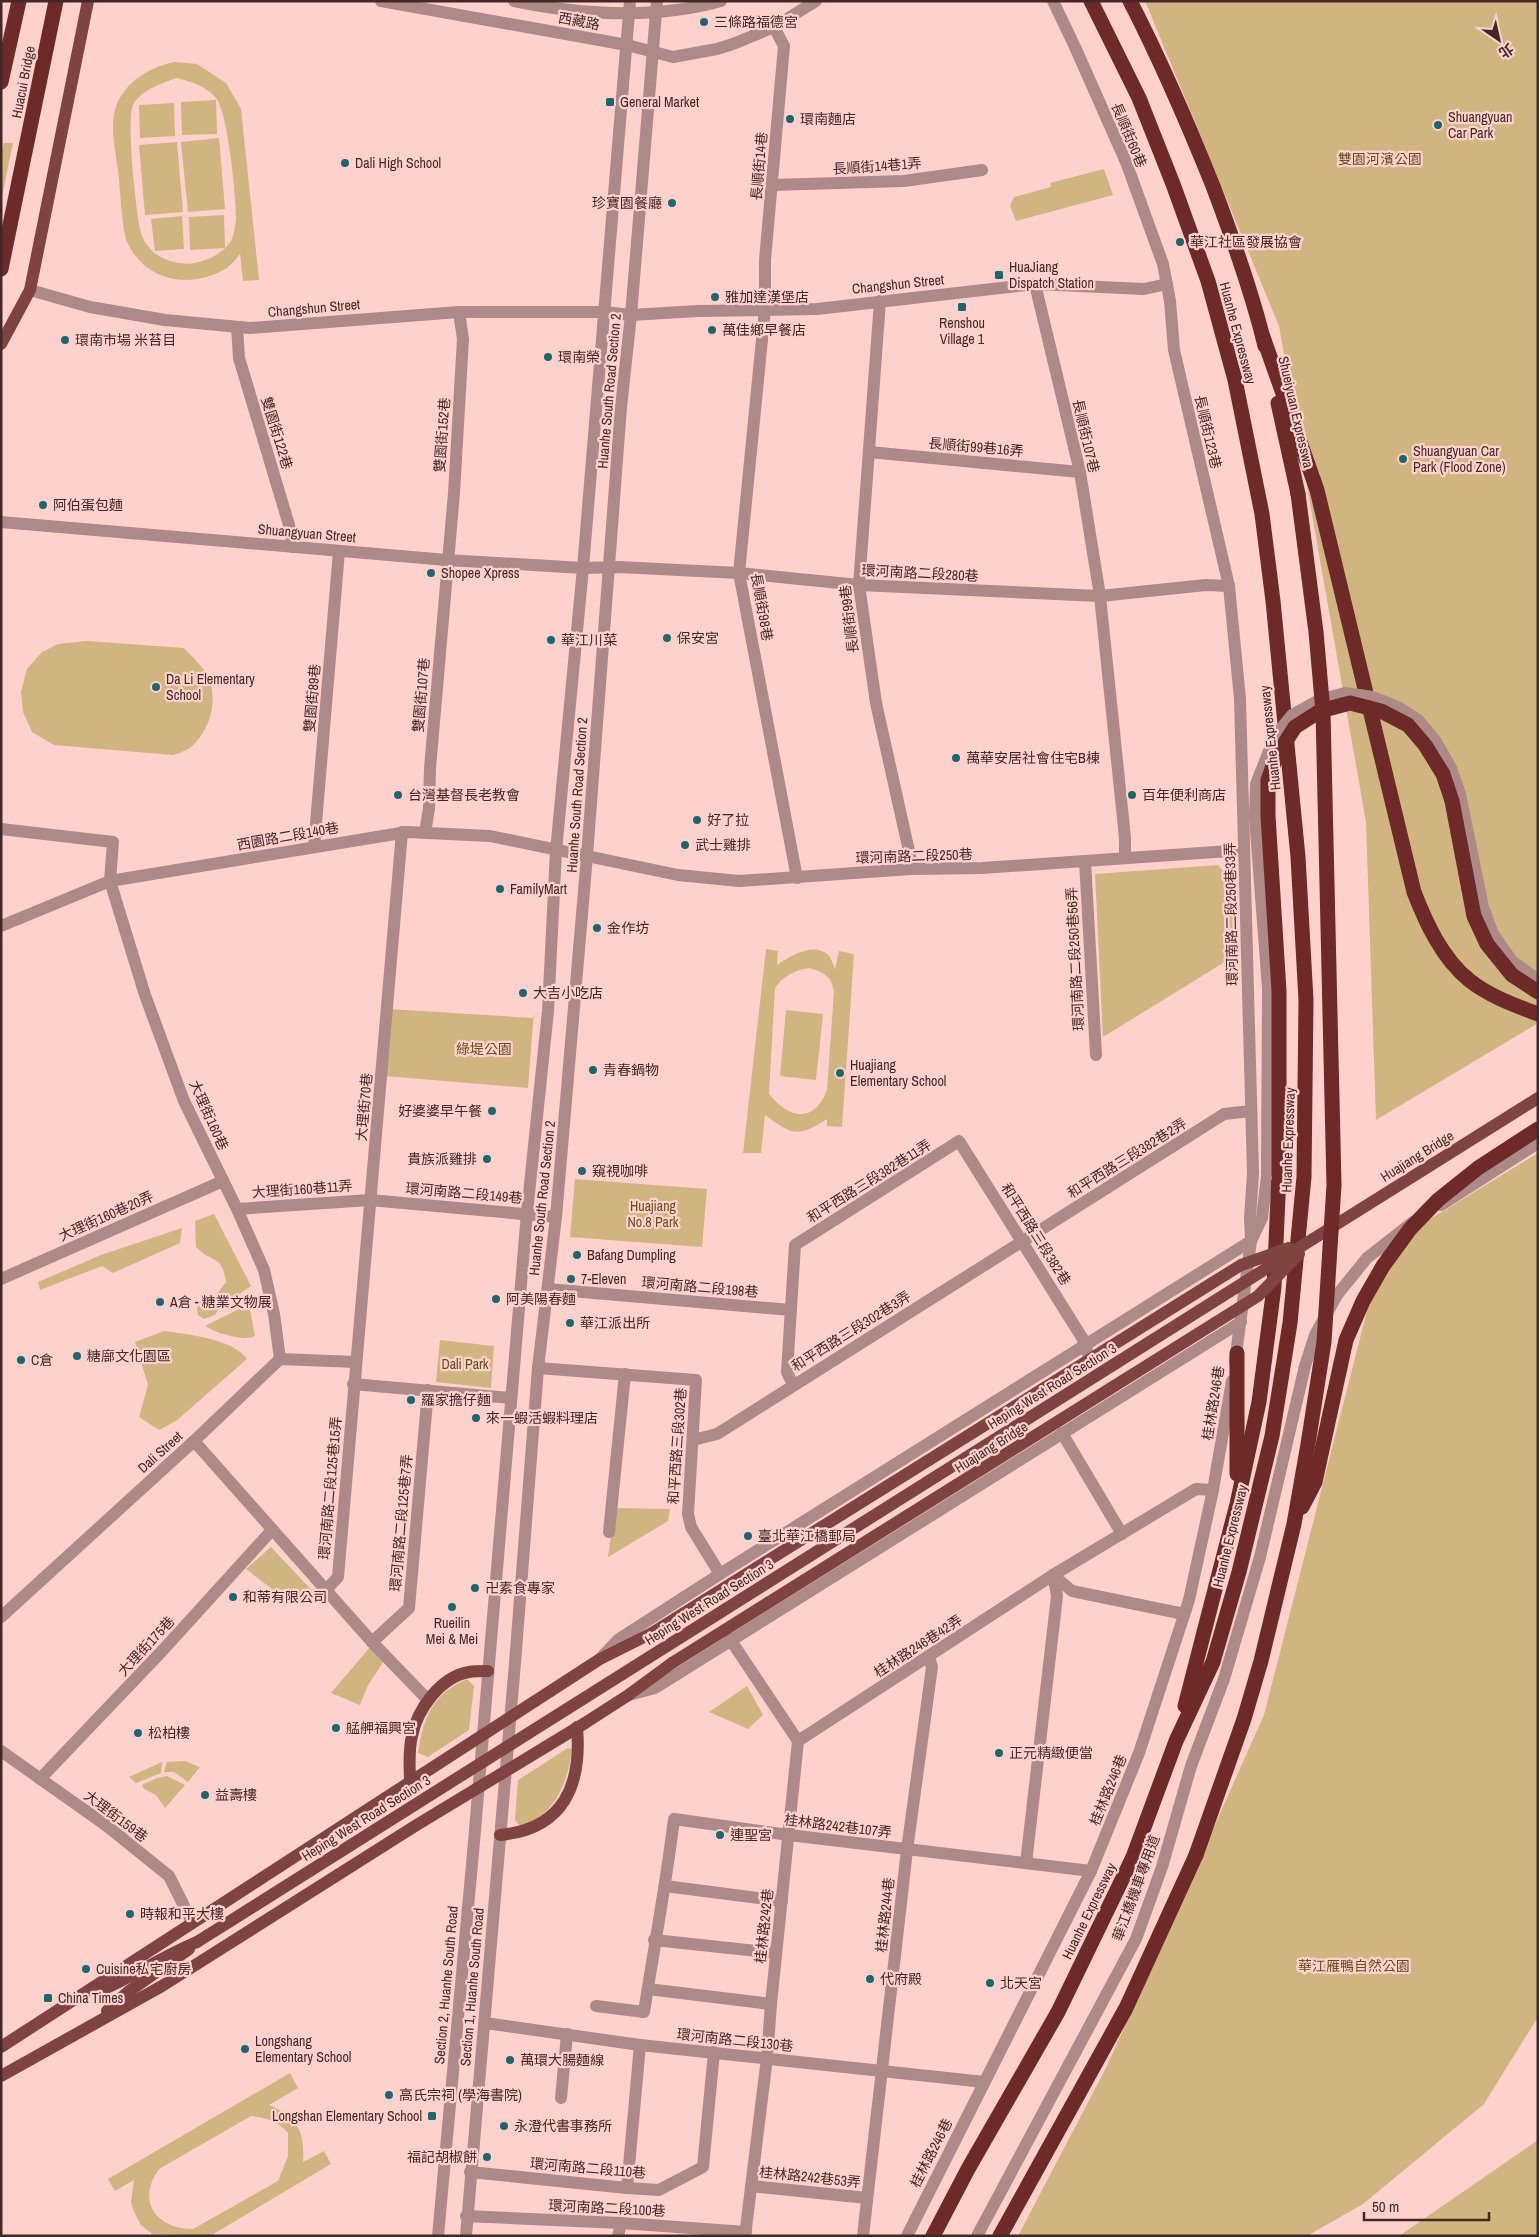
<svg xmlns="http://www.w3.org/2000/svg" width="1539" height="2237" viewBox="0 0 1539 2237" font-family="'Archivo Narrow','Noto Sans TC',sans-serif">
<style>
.green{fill:#d0b581;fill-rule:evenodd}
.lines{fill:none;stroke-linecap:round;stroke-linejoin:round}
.minor-tunnel{stroke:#d9afac;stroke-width:12;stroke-dasharray:12 6;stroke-linecap:butt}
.minor{stroke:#ad8a87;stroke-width:12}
.major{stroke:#7f4441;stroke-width:12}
.highway{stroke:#6d2a29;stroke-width:15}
.minor-bridge{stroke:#ad8a87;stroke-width:12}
.major-bridge{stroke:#7f4441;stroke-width:12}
.highway-bridge{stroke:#6d2a29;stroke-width:15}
.poi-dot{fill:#1b676e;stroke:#fed1cd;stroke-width:2}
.labels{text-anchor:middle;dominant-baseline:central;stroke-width:4.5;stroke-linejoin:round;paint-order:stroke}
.street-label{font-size:14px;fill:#442826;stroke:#fed1cd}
.poi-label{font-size:14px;fill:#442826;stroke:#fed1cd;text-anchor:start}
.park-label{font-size:14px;fill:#674f1b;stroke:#fed1cd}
</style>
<rect width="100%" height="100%" fill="#fed1cd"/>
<g class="green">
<path d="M1145 1H1538V1023L1376 1120 1366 822 1279 326Z"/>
<path d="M174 62 197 64 226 83 241 109 259 280 243 281 240 254C236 259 232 264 227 268 190 290 146 282 127 242 122 230 120 186 118 170 115 147 107 117 121 96 134 76 153 67 174 62ZM177 78C192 82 206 86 216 98 228 113 236 196 236 217 236 223 234 233 232 239 225 252 210 260 195 263 180 266 156 259 148 246 144 242 141 234 140 229 136 210 126 120 133 105 141 90 162 83 177 78Z"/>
<path d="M216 100 217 134 182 135 181 102Z"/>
<path d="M174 103 175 136 140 138 139 105Z"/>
<path d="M219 138 225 209 188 212 181 142Z"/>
<path d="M177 142 183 212 145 215 139 145Z"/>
<path d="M4 143H13L1 201V156Z"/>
<path d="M1104 169 1113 195 1016 221 1010 206 1014 197 1051 187 1050 183Z"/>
<path d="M224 215 225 248 190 250 189 217Z"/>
<path d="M182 216 184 249 155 251 151 219Z"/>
<path d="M87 641 184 648C192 657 204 667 209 679 218 702 210 730 191 747 186 751 179 753 173 755L54 745 32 732 23 712 21 692 27 669 42 652 58 644Z"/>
<path d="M1218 865 1235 884 1236 946 1228 960 1103 1037 1095 874Z"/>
<path d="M766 949 778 951 777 965C790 956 816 940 830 957 832 961 833 965 835 969L839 951 854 954 842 1127 827 1126V1119C798 1138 792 1135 765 1115L761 1153H743ZM809 968C824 972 831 976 834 991L827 1090C814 1124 789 1119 769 1094L775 988C783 976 795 970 809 968Z"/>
<path d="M389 1009 534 1018V1011L528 1088 385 1076Z"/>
<path d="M786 1010 823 1014 816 1080 780 1076Z"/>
<path d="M1538 1153V2017L1484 2104 1363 2204 1307 2236H1018L1106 2068 1264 1715 1383 1248Z"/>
<path d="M575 1179 707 1189 702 1247 570 1237Z"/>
<path d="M214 1214 251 1286 219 1308 215 1315 204 1319 198 1315 197 1308 201 1303H210L226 1282C222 1254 211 1263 196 1247L195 1221Z"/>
<path d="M182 1228 180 1243 113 1273 102 1266 40 1290 38 1282 101 1255Z"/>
<path d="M249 1304 255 1336C244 1342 216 1333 205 1326Z"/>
<path d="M164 1331C187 1334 234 1339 247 1359L176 1421 159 1430 139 1417 148 1385 135 1342Z"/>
<path d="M440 1340 494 1346 491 1388 436 1382Z"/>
<path d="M615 1508 670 1509 668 1521 608 1557Z"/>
<path d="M271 1547 318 1597 277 1593 246 1569Z"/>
<path d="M371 1646 384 1661 368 1685 360 1705 331 1693Z"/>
<path d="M467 1679 474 1686 469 1730 428 1757 418 1753C423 1717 433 1694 467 1679Z"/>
<path d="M747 1686 763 1715 748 1729 709 1712Z"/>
<path d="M568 1748 572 1749C568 1782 555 1816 520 1826L515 1820 518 1780Z"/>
<path d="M185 1761 200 1767 188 1782 174 1772H164L167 1762Z"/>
<path d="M162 1762 161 1773 136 1783 129 1777Z"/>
<path d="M167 1776 185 1785 165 1808 156 1795 144 1789 142 1785 157 1778Z"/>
<path d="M290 2073 298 2088 269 2105C297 2117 305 2131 303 2162L324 2151 331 2164 210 2236 152 2234 141 2225 134 2212 131 2202 134 2180 115 2191 108 2179ZM251 2116C267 2118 277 2120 288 2133V2156L278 2181 193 2229C156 2229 136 2201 159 2169Z"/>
<path d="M1538 2140V2236H1399Z"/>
</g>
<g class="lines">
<g class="minor-tunnel">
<path d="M1102 1344 1128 1384"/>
<path d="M1087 1353 1113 1393"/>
</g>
<g class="minor">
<path d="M381 1 627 45 673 57 717 49 733 44 774 27 816 1"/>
<path d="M1053 1 1075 47 1126 162 1163 264 1170 301 1174 350 1229 586 1240 699 1253 1173 1250 1218 1251 1241"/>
<path d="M774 27 784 46 765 260V309L739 573 797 878"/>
<path d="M773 185 904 181 982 170"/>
<path d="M1035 284 1080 472 1100 596 1125 838V858"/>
<path d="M30 290 90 307 165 320 250 328 459 312H604L631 315 698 311 817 309 1035 284 1144 289 1167 284"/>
<path d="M880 301 859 585 876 703 913 869"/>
<path d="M237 327 239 358 289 525 293 547"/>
<path d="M869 452 1080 472"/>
<path d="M1 522 447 560 583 568 619 567 739 573 859 585 1100 596 1206 585 1229 586"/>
<path d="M1 829 113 842 110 881 145 995 184 1101 237 1209 264 1270 274 1314 280 1359"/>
<path d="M425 833 429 808 430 768 454 493 463 339 459 312"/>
<path d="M314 847 339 551"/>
<path d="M1085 861 1096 1055"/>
<path d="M1 926 110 881 407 832 490 836 678 875 739 881 911 869 982 868 1244 850"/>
<path d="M237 1209 370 1200 556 1217"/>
<path d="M1 1279 223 1181"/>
<path d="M548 1289 791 1310"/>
<path d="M1235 1362 1251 1241 1262 1218 1267 1176"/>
<path d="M538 1368 696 1380 688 1514 691 1527 720 1574"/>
<path d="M353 1384 511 1398"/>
<path d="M793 1385 787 1372 795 1245 959 1141 1086 1344 1087 1352"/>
<path d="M1062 1433 1122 1534"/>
<path d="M693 1440 717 1434 1224 1114 1251 1111"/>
<path d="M194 1441 372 1642 428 1700"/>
<path d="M609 1532 625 1374"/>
<path d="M1053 1575 1072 1591 1184 1614"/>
<path d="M327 1589 338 1577 402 832"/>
<path d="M1 1617 194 1441 280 1359 356 1362"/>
<path d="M730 1639 798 1741 771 2004 767 2058 745 2236"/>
<path d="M372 1642 409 1608 428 1390"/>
<path d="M601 1658 619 1639 720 1574 1251 1241"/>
<path d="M629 1695 655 1688 1241 1322"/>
<path d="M798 1741 1053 1575 1196 1489 1213 1490"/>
<path d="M1 1751 107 1826 169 1876 192 1922"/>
<path d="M40 1779 163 1650 272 1530"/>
<path d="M1026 1863 1057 1596 1053 1575"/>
<path d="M665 1886 782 1901"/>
<path d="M654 1940 776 1953"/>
<path d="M648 1989 771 2004"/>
<path d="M596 2006 644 2012C654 1948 666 1884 674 1819L789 1835 1091 1871"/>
<path d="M485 2023 640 2045 984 2082"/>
<path d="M561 2098 567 2034"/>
<path d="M470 2172 627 2188 659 2190 703 2167 714 2052"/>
<path d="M751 2186 867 2198"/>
<path d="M627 2188 640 2045"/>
<path d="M466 2216 621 2223 746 2232"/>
<path d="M438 2236 474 1842 527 1213 548 1011 556 851 583 568 630 1"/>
<path d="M466 2236 515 1663 538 1368 556 1217 587 856 621 407 631 315 657 1"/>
<path d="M618 2236 621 2223"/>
<path d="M863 2236 907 1850 932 1667 929 1657"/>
<path d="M907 2236 1091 1871 1139 1753 1189 1600 1213 1490 1232 1381"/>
<path d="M977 2236 1136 1939 1162 1867 1191 1766 1224 1679 1260 1557"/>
</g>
<g class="major">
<path d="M1 344 30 290 88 1"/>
<path d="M1313 1239 1538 1098"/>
<path d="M410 1783C410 1768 408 1751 412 1736 417 1710 440 1677 469 1672 475 1671 482 1671 488 1671"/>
<path d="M500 1835C564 1829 582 1785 577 1727"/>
<path d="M97 1992C132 1978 162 1956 197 1942"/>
<path d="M107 2011 128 1992 189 1949"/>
<path d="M1 2047 600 1659 652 1633"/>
<path d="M1 2076 162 1986 415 1826 585 1723 627 1696 672 1663"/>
</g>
<g class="highway">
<path d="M1130 1C1161 61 1188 124 1213 186 1233 239 1252 292 1265 346"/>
<path d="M1 82 19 1"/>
<path d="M1 269 56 1"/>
<path d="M1263 337 1317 490 1414 892C1426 923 1442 958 1469 980 1489 996 1514 1005 1538 1014"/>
<path d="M1278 403 1298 494"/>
<path d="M1237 1353V1474"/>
<path d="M1185 1706 1237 1504 1259 1402 1274 1287 1279 1175"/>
<path d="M933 2236 968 2169 1058 2012 1133 1857 1176 1741 1213 1662 1239 1572 1272 1436 1290 1323 1304 1177 1306 1000 1298 857 1273 601 1262 514 1235 380 1208 281 1173 184 1139 98 1091 1"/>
<path d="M1000 2236 1126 2008 1196 1855"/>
</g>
<g class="minor-bridge">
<path d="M514 1C582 15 653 20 721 1"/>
<path d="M1267 1176 1268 988 1255 817 1256 784 1275 736 1292 715 1319 700 1345 693 1373 697 1398 707 1418 720 1435 740 1451 768 1460 794 1483 907 1493 934 1512 961 1538 980"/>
<path d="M1441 1205 1538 1143"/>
<path d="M1260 1557 1305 1366 1315 1335 1337 1295 1367 1258 1413 1222"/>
</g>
<g class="major-bridge">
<path d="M652 1633 1241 1265 1289 1248"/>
<path d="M672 1663 1258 1296 1299 1254"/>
<path d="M197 1942 1313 1239"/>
</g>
<g class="highway-bridge">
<path d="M1279 1175V991L1268 816V780L1277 755 1295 727 1320 711 1350 703 1381 711 1408 725 1425 745 1443 774 1452 801 1474 916 1487 944 1512 975 1538 992"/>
<path d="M1302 1507 1315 1482 1346 1340 1363 1301 1383 1266 1410 1229 1438 1200 1478 1168 1538 1129"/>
<path d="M1196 1855 1244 1719 1261 1661 1294 1524 1308 1444 1324 1342 1334 1185 1323 712 1316 632 1298 494"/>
</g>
</g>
<g class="poi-dot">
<circle cx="704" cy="22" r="5"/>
<rect x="605" y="97" width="10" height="10" rx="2.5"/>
<circle cx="790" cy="119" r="5"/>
<circle cx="1438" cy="125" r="5"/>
<circle cx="345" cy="163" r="5"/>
<circle cx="672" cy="203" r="5"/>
<circle cx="1180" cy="242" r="5"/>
<rect x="994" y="270" width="10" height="10" rx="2.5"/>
<circle cx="715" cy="297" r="5"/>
<rect x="957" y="302" width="10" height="10" rx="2.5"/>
<circle cx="712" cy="330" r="5"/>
<circle cx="65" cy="340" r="5"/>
<circle cx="548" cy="357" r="5"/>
<circle cx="1403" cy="459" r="5"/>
<circle cx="43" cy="505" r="5"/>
<circle cx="431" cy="573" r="5"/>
<circle cx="667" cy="638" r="5"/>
<circle cx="551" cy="640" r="5"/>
<circle cx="156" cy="687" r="5"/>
<circle cx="956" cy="758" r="5"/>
<circle cx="398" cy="795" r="5"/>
<circle cx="1132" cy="795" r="5"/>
<circle cx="697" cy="820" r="5"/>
<circle cx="685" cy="845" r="5"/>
<circle cx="500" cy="889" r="5"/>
<circle cx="597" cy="928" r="5"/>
<circle cx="523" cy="993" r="5"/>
<circle cx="593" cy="1070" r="5"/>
<circle cx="840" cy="1073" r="5"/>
<circle cx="492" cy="1111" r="5"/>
<circle cx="487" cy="1159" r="5"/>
<circle cx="582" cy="1171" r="5"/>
<circle cx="577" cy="1255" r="5"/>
<circle cx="571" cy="1279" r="5"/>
<circle cx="496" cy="1299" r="5"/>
<circle cx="160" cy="1302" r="5"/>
<circle cx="570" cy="1323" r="5"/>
<circle cx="77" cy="1356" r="5"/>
<circle cx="21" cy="1360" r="5"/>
<circle cx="411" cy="1400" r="5"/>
<circle cx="476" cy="1418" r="5"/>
<circle cx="748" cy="1536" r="5"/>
<circle cx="475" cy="1588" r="5"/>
<circle cx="233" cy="1597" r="5"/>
<circle cx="452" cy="1607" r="5"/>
<circle cx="336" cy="1728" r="5"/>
<circle cx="138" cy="1733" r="5"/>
<circle cx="999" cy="1753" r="5"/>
<circle cx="205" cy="1795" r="5"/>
<circle cx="720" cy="1835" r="5"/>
<circle cx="130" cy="1914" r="5"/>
<circle cx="86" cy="1969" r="5"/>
<circle cx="870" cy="1979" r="5"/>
<circle cx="990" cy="1983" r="5"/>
<rect x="43" y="1993" width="10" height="10" rx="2.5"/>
<circle cx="245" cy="2049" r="5"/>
<circle cx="510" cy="2060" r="5"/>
<circle cx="389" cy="2095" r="5"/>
<rect x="427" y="2111" width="10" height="10" rx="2.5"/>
<circle cx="504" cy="2126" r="5"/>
<circle cx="487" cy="2157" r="5"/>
</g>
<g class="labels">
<g class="street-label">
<text transform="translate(579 21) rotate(10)">西藏路</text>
<text transform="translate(23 82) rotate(-79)">Huacui Bridge</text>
<text transform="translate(1129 135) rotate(67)">長順街60巷</text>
<text transform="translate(759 166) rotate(-85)">長順街14巷</text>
<text transform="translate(877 166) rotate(-4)">長順街14巷1弄</text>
<text transform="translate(898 284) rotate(-6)">Changshun Street</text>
<text transform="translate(314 308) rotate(-5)">Changshun Street</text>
<text transform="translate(1238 333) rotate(75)">Huanhe Expressway</text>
<text transform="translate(609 391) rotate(-85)">Huanhe South Road Section 2</text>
<text transform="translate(1296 412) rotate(77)">Shueiyuan Expresswa</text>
<text transform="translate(1208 432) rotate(77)">長順街123巷</text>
<text transform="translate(277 433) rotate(73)">雙園街122巷</text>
<text transform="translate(442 435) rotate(-86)">雙園街152巷</text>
<text transform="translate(1086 436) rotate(77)">長順街107巷</text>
<text transform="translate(976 447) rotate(5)">長順街99巷16弄</text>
<text transform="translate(307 533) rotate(5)">Shuangyuan Street</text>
<text transform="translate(920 573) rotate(3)">環河南路二段280巷</text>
<text transform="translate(762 607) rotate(80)">長順街98巷</text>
<text transform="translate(849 619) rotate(-97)">長順街99巷</text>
<text transform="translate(421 695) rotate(-85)">雙園街107巷</text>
<text transform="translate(312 698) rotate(-85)">雙園街89巷</text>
<text transform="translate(1270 738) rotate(-96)">Huanhe Expressway</text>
<text transform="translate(577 795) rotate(-86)">Huanhe South Road Section 2</text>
<text transform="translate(288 836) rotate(-10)">西園路二段140巷</text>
<text transform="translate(914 856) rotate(-2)">環河南路二段250巷</text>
<text transform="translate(1231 914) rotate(-91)">環河南路二段250巷33弄</text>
<text transform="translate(1075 959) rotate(-93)">環河南路二段250巷56弄</text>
<text transform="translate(364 1107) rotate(-85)">大理街70巷</text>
<text transform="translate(209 1115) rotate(66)">大理街160巷</text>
<text transform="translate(1288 1140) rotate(-88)">Huanhe Expressway</text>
<text transform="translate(1417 1156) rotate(-32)">Huajiang Bridge</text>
<text transform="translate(1127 1158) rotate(-32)">和平西路三段382巷2弄</text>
<text transform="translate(869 1181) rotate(-32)">和平西路三段382巷11弄</text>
<text transform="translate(302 1189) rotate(-4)">大理街160巷11弄</text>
<text transform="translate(464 1193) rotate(5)">環河南路二段149巷</text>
<text transform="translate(542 1198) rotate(-84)">Huanhe South Road Section 2</text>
<text transform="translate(106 1216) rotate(-24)">大理街160巷20弄</text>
<text transform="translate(1036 1234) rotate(58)">和平西路三段382巷</text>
<text transform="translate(700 1287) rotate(5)">環河南路二段198巷</text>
<text transform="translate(851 1331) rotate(-32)">和平西路三段302巷3弄</text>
<text transform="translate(1052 1386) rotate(-32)">Heping West Road Section 3</text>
<text transform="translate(1213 1403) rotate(-81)">桂林路246巷</text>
<text transform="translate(677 1446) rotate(-86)">和平西路三段302巷</text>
<text transform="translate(991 1447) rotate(-32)">Huajiang Bridge</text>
<text transform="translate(160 1452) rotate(-42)">Dali Street</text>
<text transform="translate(330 1488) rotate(-85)">環河南路二段125巷15弄</text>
<text transform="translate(401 1523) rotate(-85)">環河南路二段125巷7弄</text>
<text transform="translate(1230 1536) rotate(-76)">Huanhe Expressway</text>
<text transform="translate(709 1602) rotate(-32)">Heping West Road Section 3</text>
<text transform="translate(146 1646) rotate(-47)">大理街175巷</text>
<text transform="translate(918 1646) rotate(-33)">桂林路246巷42弄</text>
<text transform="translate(1108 1790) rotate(-68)">桂林路246巷</text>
<text transform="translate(116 1816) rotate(37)">大理街159巷</text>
<text transform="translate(366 1818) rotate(-32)">Heping West Road Section 3</text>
<text transform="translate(838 1826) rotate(7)">桂林路242巷107弄</text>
<text transform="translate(1136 1888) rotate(-70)">華江橋機車專用道</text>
<text transform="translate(1089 1911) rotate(-64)">Huanhe Expressway</text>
<text transform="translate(885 1915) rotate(-84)">桂林路244巷</text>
<text transform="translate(764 1926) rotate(-84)">桂林路242巷</text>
<text transform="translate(446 1985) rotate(-85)">Section 2, Huanhe South Road</text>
<text transform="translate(472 1987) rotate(-85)">Section 1, Huanhe South Road</text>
<text transform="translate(735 2040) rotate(6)">環河南路二段130巷</text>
<text transform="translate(931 2153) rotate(-63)">桂林路246巷</text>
<text transform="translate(588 2168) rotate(5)">環河南路二段110巷</text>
<text transform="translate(810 2177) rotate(6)">桂林路242巷53弄</text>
<text transform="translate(607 2208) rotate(3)">環河南路二段100巷</text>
</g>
<g class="poi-label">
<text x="714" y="22">三條路福德宮</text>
<text x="620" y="102">General Market</text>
<text x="1448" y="117">Shuangyuan<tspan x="1448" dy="16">Car Park</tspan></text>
<text x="800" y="119">環南麵店</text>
<text x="355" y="163">Dali High School</text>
<text x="662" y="203" text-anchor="end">珍寶園餐廳</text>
<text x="1190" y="242">華江社區發展協會</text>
<text x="1009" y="267">HuaJiang<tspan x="1009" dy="16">Dispatch Station</tspan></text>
<text x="725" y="297">雅加達漢堡店</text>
<text x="962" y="323" text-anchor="middle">Renshou<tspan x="962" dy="16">Village 1</tspan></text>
<text x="722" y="330">萬佳鄉早餐店</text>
<text x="75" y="340">環南市場 米苔目</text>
<text x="558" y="357">環南榮</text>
<text x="1413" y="451">Shuangyuan Car<tspan x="1413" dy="16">Park (Flood Zone)</tspan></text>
<text x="53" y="505">阿伯蛋包麵</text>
<text x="441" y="573">Shopee Xpress</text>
<text x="677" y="638">保安宮</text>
<text x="561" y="640">華江川菜</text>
<text x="166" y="679">Da Li Elementary<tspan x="166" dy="16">School</tspan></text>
<text x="966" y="758">萬華安居社會住宅B棟</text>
<text x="408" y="795">台灣基督長老教會</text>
<text x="1142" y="795">百年便利商店</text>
<text x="707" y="820">好了拉</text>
<text x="695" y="845">武士雞排</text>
<text x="510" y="889">FamilyMart</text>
<text x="607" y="928">金作坊</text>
<text x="533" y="993">大吉小吃店</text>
<text x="850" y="1065">Huajiang<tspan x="850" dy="16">Elementary School</tspan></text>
<text x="603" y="1070">青春鍋物</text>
<text x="482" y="1111" text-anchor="end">好婆婆早午餐</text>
<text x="477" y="1159" text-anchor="end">貴族派雞排</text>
<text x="592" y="1171">窺視咖啡</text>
<text x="587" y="1255">Bafang Dumpling</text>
<text x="581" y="1279">7-Eleven</text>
<text x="506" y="1299">阿美陽春麵</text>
<text x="170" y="1302">A倉 - 糖業文物展</text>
<text x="580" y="1323">華江派出所</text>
<text x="87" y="1356">糖廍文化園區</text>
<text x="31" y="1360">C倉</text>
<text x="421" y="1400">羅家擔仔麵</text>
<text x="486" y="1418">來一蝦活蝦料理店</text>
<text x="758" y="1536">臺北華江橋郵局</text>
<text x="485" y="1588">卍素食專家</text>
<text x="243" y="1597">和蒂有限公司</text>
<text x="452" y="1623" text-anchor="middle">Rueilin<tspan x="452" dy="16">Mei &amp; Mei</tspan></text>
<text x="346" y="1728">艋舺福興宮</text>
<text x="148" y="1733">松柏樓</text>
<text x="1009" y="1753">正元精緻便當</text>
<text x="215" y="1795">益壽樓</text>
<text x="730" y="1835">連聖宮</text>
<text x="140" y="1914">時報和平大樓</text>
<text x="96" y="1969">Cuisine私宅廚房</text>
<text x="880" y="1979">代府殿</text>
<text x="1000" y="1983">北天宮</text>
<text x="58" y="1998">China Times</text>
<text x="255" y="2041">Longshang<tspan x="255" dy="16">Elementary School</tspan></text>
<text x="520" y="2060">萬環大腸麵線</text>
<text x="399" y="2095">高氏宗祠 (學海書院)</text>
<text x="422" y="2116" text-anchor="end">Longshan Elementary School</text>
<text x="514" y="2126">永澄代書事務所</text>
<text x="477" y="2157" text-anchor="end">福記胡椒餅</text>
</g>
<g class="park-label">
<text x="1380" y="159">雙園河濱公園</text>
<text x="484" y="1049">綠堤公園</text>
<text x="653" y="1206">Huajiang<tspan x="653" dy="16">No.8 Park</tspan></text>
<text x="465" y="1364">Dali Park</text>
<text x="1354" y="1966">華江雁鴨自然公園</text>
</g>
</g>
<rect width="1539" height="2237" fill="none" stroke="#442826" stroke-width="5"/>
<g transform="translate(1499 40) rotate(146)" stroke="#fed1cd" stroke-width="4" paint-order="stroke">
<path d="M0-4L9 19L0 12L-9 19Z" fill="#442826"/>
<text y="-8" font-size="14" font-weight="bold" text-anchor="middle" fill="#442826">北</text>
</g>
<path d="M1364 2212v8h125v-8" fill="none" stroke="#442826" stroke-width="2.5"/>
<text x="1372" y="2212" font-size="15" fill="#442826" stroke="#fed1cd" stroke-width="4" paint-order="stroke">50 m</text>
</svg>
